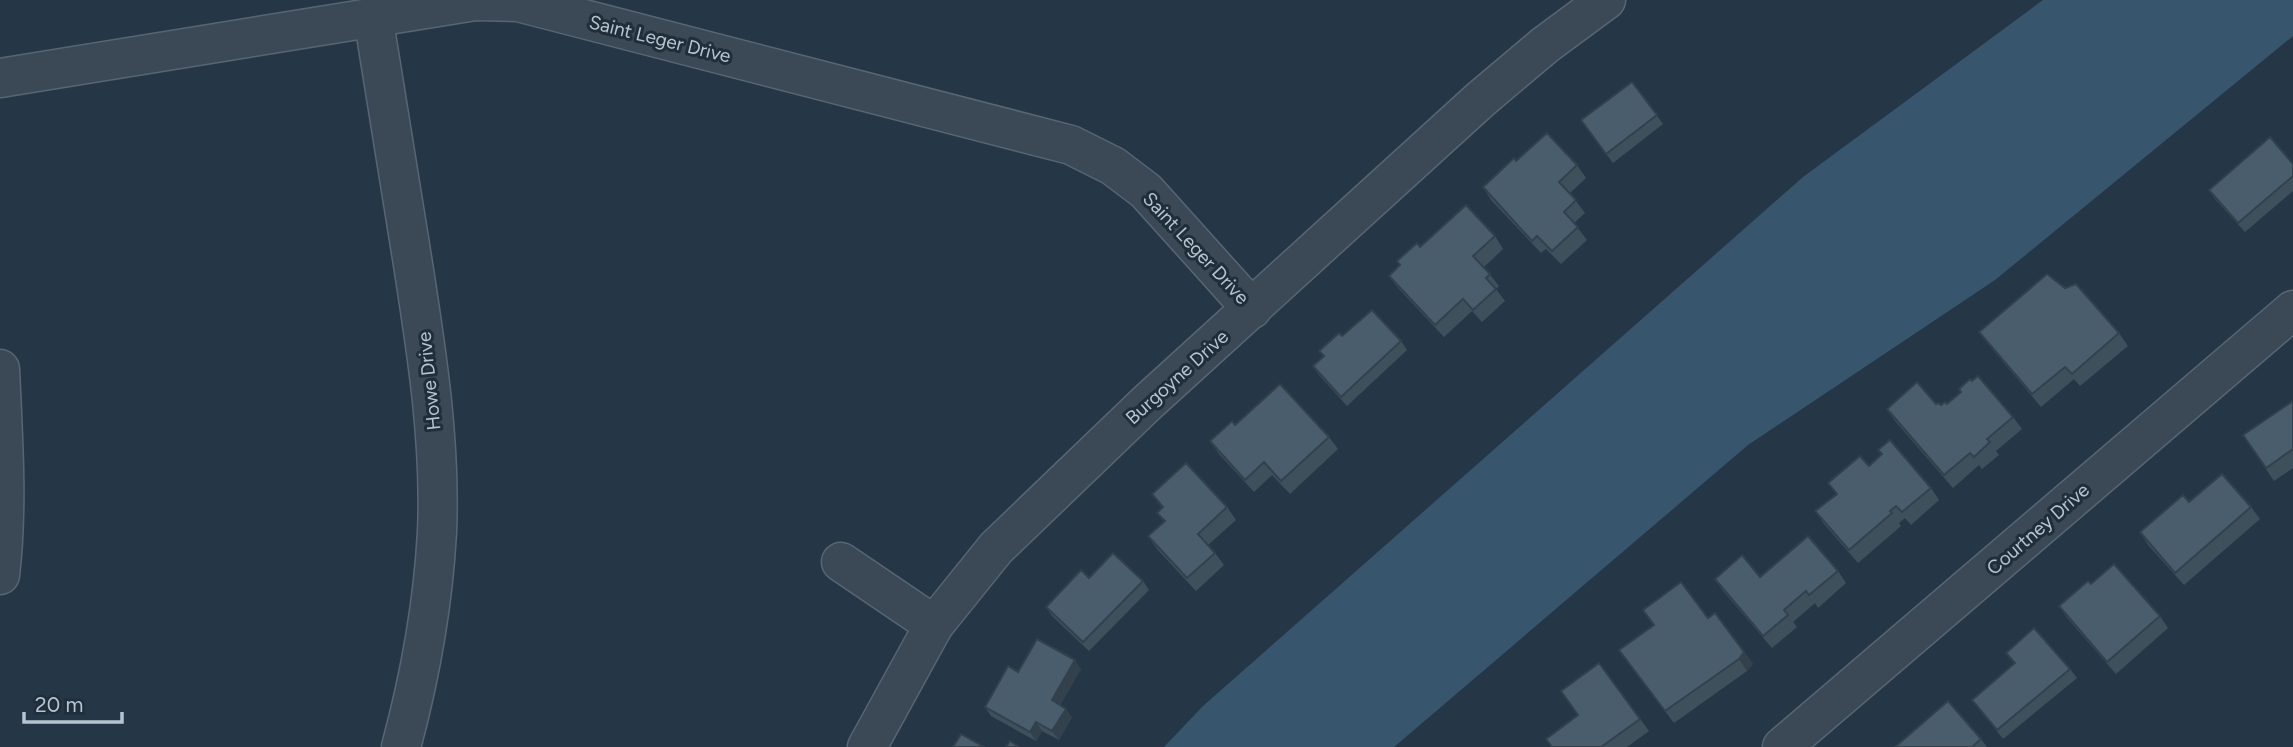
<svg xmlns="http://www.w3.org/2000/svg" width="2293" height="747" viewBox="0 0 2293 747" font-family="Figtree,sans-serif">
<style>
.water{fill:#37566e}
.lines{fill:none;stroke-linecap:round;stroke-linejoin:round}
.minor-casing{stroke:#586672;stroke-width:41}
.minor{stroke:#3a4955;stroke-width:38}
.wall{fill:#3f505d}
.shaded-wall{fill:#33414c}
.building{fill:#495d6c;stroke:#33414c;stroke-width:2}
.labels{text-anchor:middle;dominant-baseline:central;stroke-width:6;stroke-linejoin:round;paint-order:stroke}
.street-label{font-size:19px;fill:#b7c3ce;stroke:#1e2e3a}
</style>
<rect width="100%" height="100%" fill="#253746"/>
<path class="water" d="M2043 0H2293V36L1995 280 1748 445 1394 747H1164L1203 706 1803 177Z"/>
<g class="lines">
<g class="minor-casing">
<g id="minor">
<path d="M373 16C386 97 399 177 412 258 426 348 441 440 437 532 433 605 420 677 401 747"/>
<path d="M0 78 475 1 518 2 1071 145 1113 166 1146 191 1252 309"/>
<path d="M0 369C3 438 8 507 0 575"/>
<path d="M841 562 934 625"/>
<path d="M867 747 934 625 996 548 1147 403 1481 99 1545 45 1606 0"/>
<path d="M1782 747 2293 310"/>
</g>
</g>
<use href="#minor" class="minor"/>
</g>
<g class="wall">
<path d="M1632 82 1663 124 1613 163 1581 120Z"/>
<path d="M1516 161 1577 165 1586 178 1570 193 1585 213 1574 223 1587 240 1561 264 1546 249 1541 253 1491 200 1483 187Z"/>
<path d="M2293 164V191L2245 232 2215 199 2209 190Z"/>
<path d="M1495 236 1503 249 1484 267 1499 286 1496 289 1505 301 1482 322 1472 311 1444 337 1398 288 1389 276 1420 247Z"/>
<path d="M1979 332 2119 333 2128 346 2080 386 2074 379 2041 407 1988 344Z"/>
<path d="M1342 336 1401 341 1407 350 1347 406 1319 375 1313 366 1323 357 1319 351Z"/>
<path d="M2293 401V468L2274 481 2243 435Z"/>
<path d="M1947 404 2013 417 2022 429 1996 451 1999 455 1982 469 1979 465 1953 488 1895 421 1887 409Z"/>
<path d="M1235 425 1329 437 1338 449 1290 494 1272 475 1254 492 1219 454 1210 441Z"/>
<path d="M1878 450 1931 488 1939 500 1911 525 1905 518 1899 523 1901 526 1858 563 1824 524 1815 511 1836 494 1828 483 1869 466 1882 455Z"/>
<path d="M1152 494 1227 507 1236 520 1208 545 1215 553 1224 565 1196 591 1157 549 1148 536 1164 522 1157 513 1162 508Z"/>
<path d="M2189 502 2251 507 2260 519 2184 585 2148 545 2140 532Z"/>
<path d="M1838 571 1846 583 1818 608 1815 603 1793 622 1797 627 1772 648 1723 591 1715 579Z"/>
<path d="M1089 578 1143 581 1149 590 1089 651 1052 616 1046 607Z"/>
<path d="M2091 584 2160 616 2168 628 2116 674 2068 619 2059 606Z"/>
<path d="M1643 610 1708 618 1744 652 1753 664 1747 671 1674 723 1628 663 1654 625Z"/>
<path d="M2006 653 2070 669 2077 678 2003 739 1972 700 2014 663Z"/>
<path d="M1599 663 1649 731 1627 747H1551L1578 715Z"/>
<path d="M1081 669 1060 705 1072 717 1059 740 1042 731 1036 741 991 716 985 707 1018 672Z"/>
<path d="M1981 739 1987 747H1895Z"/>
</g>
<g class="shaded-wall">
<path d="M1744 652 1753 664 1747 671 1739 659Z"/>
<path d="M1075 660 1081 669 1058 709 1052 700Z"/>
<path d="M1066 709 1072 717 1059 740 1052 731Z"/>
<path d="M1036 722 1042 731 1036 741 1030 732Z"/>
</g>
<g class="building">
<path d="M1632 82 1657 115 1606 154 1581 120Z"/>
<path d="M1547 133 1577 165 1559 182 1576 200 1564 212 1578 227 1552 251 1537 236 1532 241 1483 187 1514 158 1516 161Z"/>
<path d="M2270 137 2293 164V176L2238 223 2209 190Z"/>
<path d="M1466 205 1495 236 1473 256 1490 274 1486 278 1496 289 1473 310 1463 299 1435 325 1389 276 1400 265 1397 261 1417 243 1420 247Z"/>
<path d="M2047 274 2065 288 2076 284 2119 333 2072 374 2065 367 2032 394 1979 332Z"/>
<path d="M1372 310 1401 341 1341 397 1313 366 1324 356 1319 351 1339 333 1342 336Z"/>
<path d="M1978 376 2013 417 1987 439 1990 442 1974 457 1970 453 1944 475 1887 409 1917 382 1936 404 1938 403 1941 405 1945 402 1947 404 1961 392 1959 389 1970 379 1972 381Z"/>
<path d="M1280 384 1329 437 1281 481 1264 462 1245 480 1210 441 1232 421 1235 425Z"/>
<path d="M2293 401V449L2266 468 2243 435Z"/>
<path d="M1890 440 1931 488 1902 512 1896 506 1890 511 1892 513 1849 550 1815 511 1837 494 1828 483 1860 456 1869 466 1882 454 1878 450Z"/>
<path d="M1186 463 1227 507 1198 534 1215 553 1187 578 1148 536 1165 521 1157 513 1163 507 1152 494Z"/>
<path d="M2222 474 2251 507 2175 573 2140 532 2183 495 2189 502Z"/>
<path d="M1808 536 1838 571 1809 595 1806 591 1784 610 1788 615 1763 636 1715 579 1742 555 1760 577Z"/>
<path d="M1113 553 1143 581 1083 642 1046 607 1081 570 1089 578Z"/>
<path d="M2114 564 2160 616 2107 662 2059 606 2088 581 2091 584Z"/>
<path d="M1681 582 1708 618 1715 613 1744 652 1739 659 1665 711 1619 650 1654 625 1643 610Z"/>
<path d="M2034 628 2070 669 1997 730 1972 700 2015 663 2006 653Z"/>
<path d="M1037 639 1075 660 1052 700 1066 709 1052 731 1036 722 1030 732 985 707 1008 666 1018 672Z"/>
<path d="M1599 663 1640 719 1601 747H1552L1546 739 1578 715 1561 691Z"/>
<path d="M1948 701 1981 739 1972 747H1895Z"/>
<path d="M961 734 984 747H953Z"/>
<path d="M1010 741 1019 747H1006Z"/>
</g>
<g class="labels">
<g class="street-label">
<text transform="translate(660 39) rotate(14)">Saint Leger Drive</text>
<text transform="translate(1196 248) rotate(47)">Saint Leger Drive</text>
<text transform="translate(1177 377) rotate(-42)">Burgoyne Drive</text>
<text transform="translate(429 381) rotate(-96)">Howe Drive</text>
<text transform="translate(2038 529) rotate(-41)">Courtney Drive</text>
</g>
</g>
<path d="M24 712v10h98v-10" fill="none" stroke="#b7c3ce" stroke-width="3.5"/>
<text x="35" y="712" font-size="21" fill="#b7c3ce" stroke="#1e2e3a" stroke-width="5" paint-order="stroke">20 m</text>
</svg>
